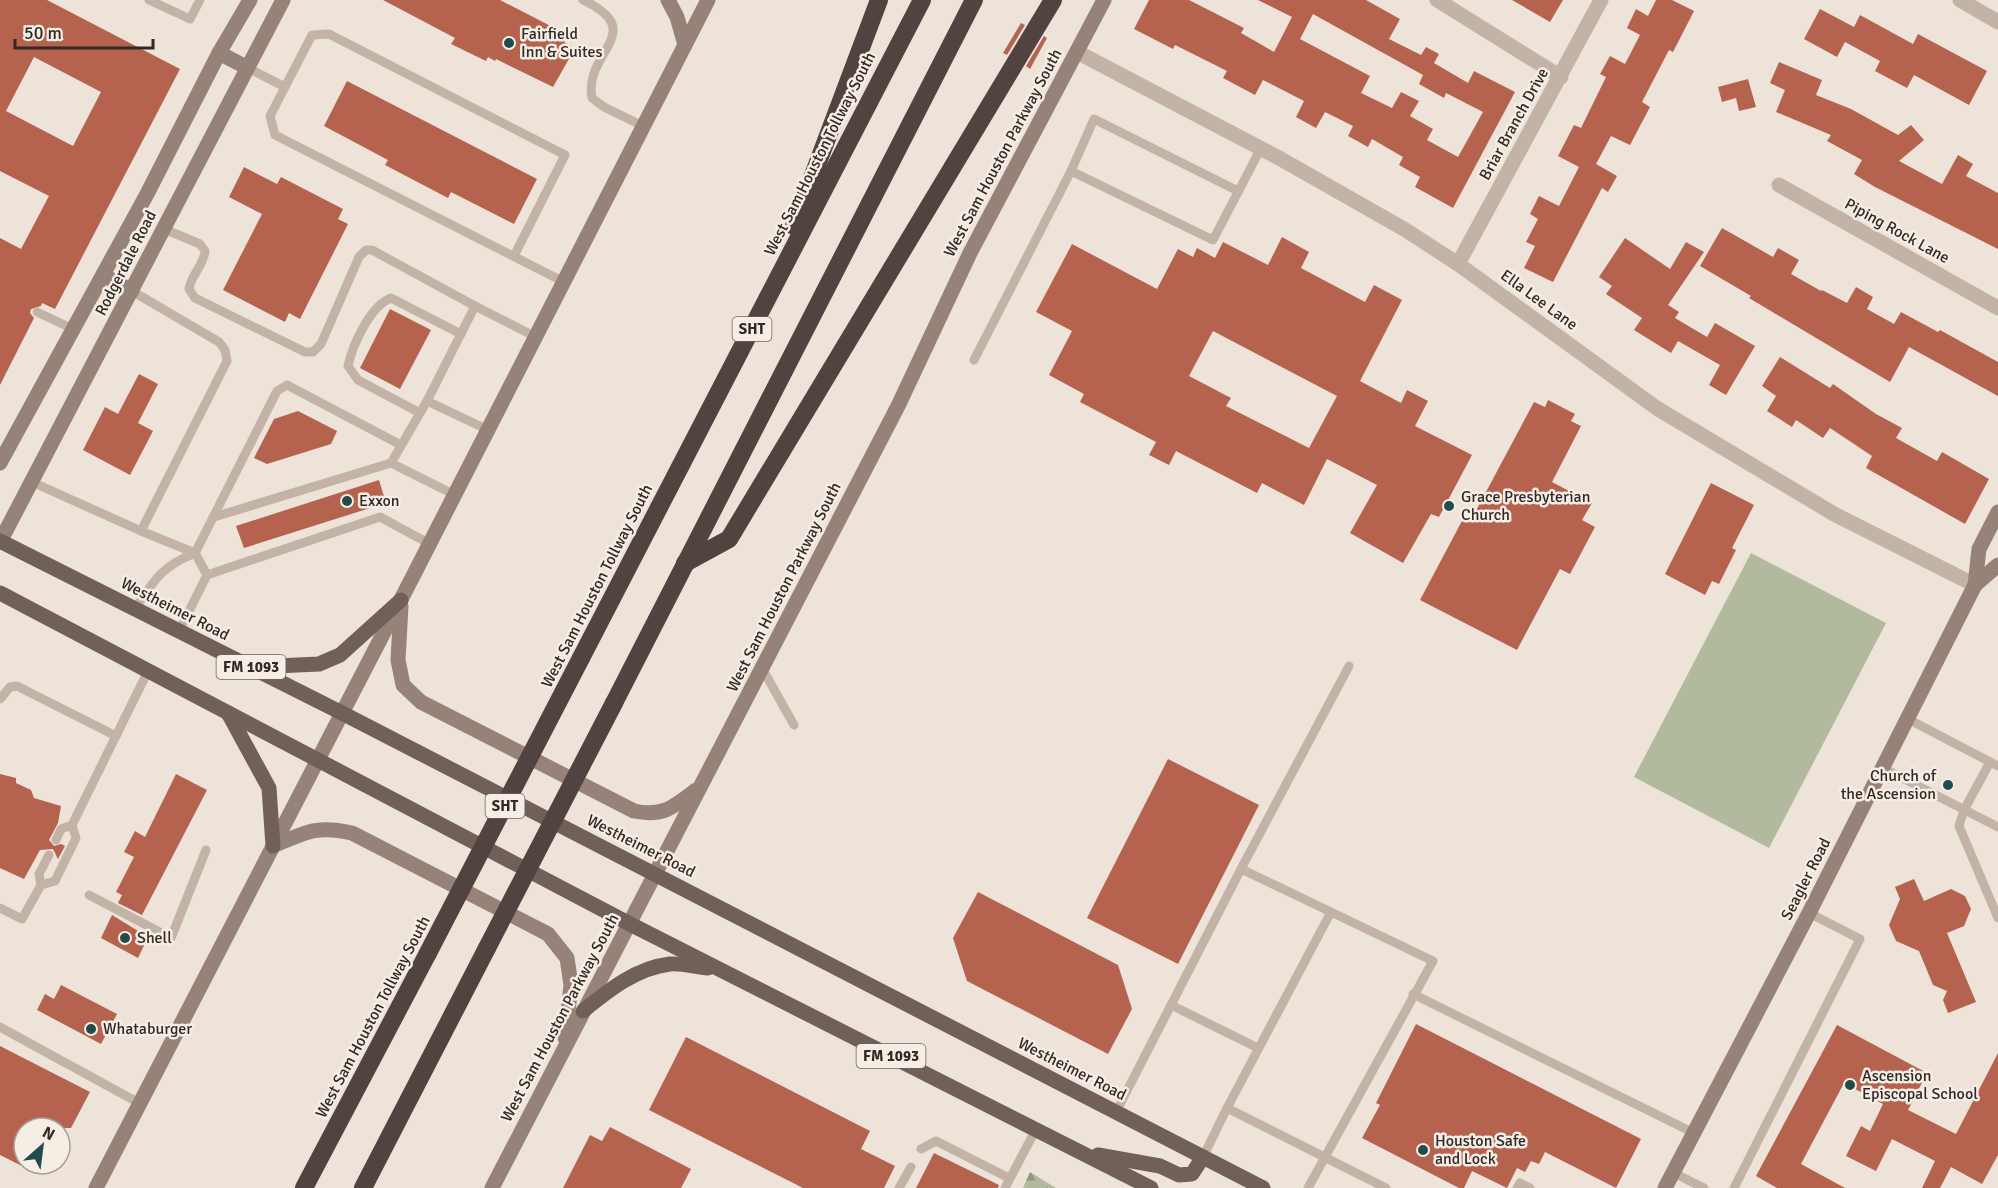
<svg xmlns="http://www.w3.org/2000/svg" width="1998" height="1188" viewBox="0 0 1998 1188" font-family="Signika,sans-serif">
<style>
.forest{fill:url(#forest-firs)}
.park{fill:#b1ba9c}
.building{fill:#b5634f;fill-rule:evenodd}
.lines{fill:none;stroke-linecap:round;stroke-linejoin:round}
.lane{stroke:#c3b3a7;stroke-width:9}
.street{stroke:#c3b3a7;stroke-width:15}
.secondary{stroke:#968279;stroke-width:15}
.primary{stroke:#716059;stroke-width:15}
.highway{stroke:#51433f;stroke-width:18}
.highway-bridge{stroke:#51433f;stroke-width:18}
.poi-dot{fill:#224c4c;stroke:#f6ede5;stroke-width:2}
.labels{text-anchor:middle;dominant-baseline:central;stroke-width:5;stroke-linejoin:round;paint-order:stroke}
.shield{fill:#f6ede5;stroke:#6c645f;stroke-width:1.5}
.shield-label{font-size:15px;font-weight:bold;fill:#312926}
.poi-label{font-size:16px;fill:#312926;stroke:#f6ede5;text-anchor:start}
.street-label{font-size:16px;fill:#312926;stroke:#f6ede5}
</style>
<defs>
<pattern id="forest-firs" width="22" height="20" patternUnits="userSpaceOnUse" patternTransform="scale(1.5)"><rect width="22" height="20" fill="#b1ba9c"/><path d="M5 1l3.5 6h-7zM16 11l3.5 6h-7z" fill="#91977f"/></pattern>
</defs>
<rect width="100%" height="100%" fill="#ede3d9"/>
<path class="forest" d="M1030 1172 1056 1188H1023Z"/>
<path class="park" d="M1751 553 1886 623 1769 848 1634 777Z"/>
<g class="building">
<path d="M0 0H47L180 69 55 309 42 303 41 306 31 309 30 313 34 318 0 385V238L21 249 49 196 0 171ZM34 57 101 92 73 146 6 111Z"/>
<path d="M383 0H500L568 35 564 42 571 46 566 56 570 57 553 87 496 59 495 61 488 57 486 61 451 44 455 38Z"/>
<path d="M1149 0H1189L1244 28 1241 33 1274 52 1292 17 1258 0H1366L1400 19 1389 39 1421 55 1426 47 1439 54 1434 63 1468 83 1474 71 1515 92 1453 208 1415 187 1420 177 1399 165 1403 157 1372 139 1368 147 1348 136 1353 126 1325 112 1316 128 1296 117 1304 101 1263 80 1255 95 1223 78 1227 71 1175 45 1173 49 1134 29ZM1313 14 1423 75 1419 84 1444 98 1446 93 1483 112 1458 157 1427 140 1433 129 1410 116 1419 101 1401 92 1392 108 1361 93 1370 76 1300 39Z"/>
<path d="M1512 0H1563L1550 22Z"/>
<path d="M1656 0H1672L1694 11 1673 52 1669 50 1642 102 1650 107 1630 145 1611 136 1596 164 1617 176 1608 192 1602 188 1553 282 1524 268 1535 246 1526 242 1538 219 1530 214 1539 196 1559 206 1579 167 1558 156 1574 125 1581 128 1606 77 1600 74 1610 56 1625 64 1640 35 1627 28 1636 9 1648 16Z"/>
<path d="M1820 9 1854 27 1860 15 1913 44 1918 34 1987 71 1969 105 1914 75 1907 88 1875 71 1880 61 1845 42 1837 57 1804 39Z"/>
<path d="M1021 23 1025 25 1007 55 1003 53Z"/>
<path d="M1044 36 1047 38 1030 69 1026 66Z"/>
<path d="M1779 62 1822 80 1816 95 1851 109 1898 135 1911 125 1924 140 1899 161 1942 184 1958 155 1973 164 1966 176 1998 193V249L1875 187 1854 174 1862 160 1827 141 1831 135 1776 112 1785 90 1770 83Z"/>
<path d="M1748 79 1756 107 1739 111 1736 98 1722 102 1718 87Z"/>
<path d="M347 81 537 179 514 224 451 192 448 198 385 165 388 160 324 126Z"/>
<path d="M244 167 277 184 281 177 343 209 338 219 348 224 300 319 289 313 285 322 223 290 262 214 229 197Z"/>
<path d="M1722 228 1773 257 1778 248 1799 260 1791 274 1821 291 1822 290 1847 303 1856 287 1873 297 1867 309 1894 324 1901 312 1938 332 1940 330 1998 362V396L1909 347 1890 382 1749 298 1751 296 1700 266Z"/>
<path d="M1282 237 1309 252 1301 268 1365 302 1374 285 1402 300 1360 381 1401 403 1407 390 1428 401 1415 426 1472 455 1439 517 1431 514 1403 563 1350 533 1377 485 1327 459 1304 505 1262 483 1257 493 1176 451 1169 465 1149 455 1156 442 1080 402 1084 394 1049 375 1072 331 1036 312 1072 244 1157 289 1178 249 1193 257 1197 248 1215 258 1223 242 1268 265ZM1213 331 1337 396 1309 448 1226 406 1231 398 1189 376Z"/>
<path d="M1625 238 1670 269 1686 242 1704 252 1668 305 1679 312 1675 318 1707 337 1715 323 1755 346 1726 395 1709 385 1720 365 1678 341 1671 353 1634 330 1642 318 1606 294 1612 286 1599 277Z"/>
<path d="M390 309 431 330 400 389 360 368Z"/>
<path d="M1780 357 1830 388 1833 384 1876 414 1902 428 1896 438 1937 461 1942 452 1989 479 1965 524 1866 468 1872 456 1830 428 1823 438 1796 420 1792 427 1767 411 1776 396 1762 386Z"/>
<path d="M139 374 158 384 138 423 153 431 130 475 83 450 105 407 118 414Z"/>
<path d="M1548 400 1575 414 1571 421 1581 426 1552 482 1592 503 1582 520 1595 527 1570 574 1560 569 1517 650 1420 600 1463 519 1470 522 1534 402 1545 407Z"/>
<path d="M298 411 337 431 331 444 267 464 254 458 274 419Z"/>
<path d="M379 480 386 503 244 548 236 526Z"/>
<path d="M1711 483 1754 505 1732 548 1736 550 1719 584 1712 581 1705 595 1665 574Z"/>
<path d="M1168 759 1259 805 1178 964 1087 918Z"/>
<path d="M0 774 16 778V783L31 790 34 798 61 806 58 823 49 840 54 846 61 844 65 846 58 859 53 849 40 850 24 879 0 868Z"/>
<path d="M176 774 207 790 142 915 118 903 122 895 116 892 134 857 124 852 135 831 145 837Z"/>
<path d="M1914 879 1924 901 1951 889 1965 896 1971 909 1964 926 1947 933 1976 1002 1948 1013 1943 1000 1947 991 1933 985 1919 951 1896 941 1889 925 1900 899 1895 887Z"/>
<path d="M978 892 1118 965 1132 1009 1108 1054 967 981 953 938Z"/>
<path d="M112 915 148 937 138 958 101 938Z"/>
<path d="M61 985 117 1014 101 1044 37 1010 45 994 54 999Z"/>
<path d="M1416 1024 1641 1139 1616 1188 1545 1152 1539 1164 1531 1161 1525 1172 1517 1168 1507 1188 1472 1171 1464 1188H1459L1362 1138 1380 1105 1376 1103Z"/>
<path d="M1837 1025 1927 1073 1908 1110 1956 1134 1998 1053V1155L1982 1184 1951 1167 1940 1188H1922L1935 1161 1892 1139 1876 1171 1846 1156 1861 1126 1870 1131 1883 1104 1844 1083 1801 1164 1845 1188H1777L1756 1176Z"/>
<path d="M686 1037 870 1131 861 1149 895 1166 884 1188H803L649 1110Z"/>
<path d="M0 1046 90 1092 71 1128H24V1167L0 1155Z"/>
<path d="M610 1127 691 1169 681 1188H563L590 1135 602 1141Z"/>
<path d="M934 1153 999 1185 998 1188H916Z"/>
</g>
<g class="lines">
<g class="lane">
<path d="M149 0 190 19 200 0"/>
<path d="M583 0C650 32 583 52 592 98L604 107 643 126"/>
<path d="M246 67 285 87 270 116 275 135 564 282"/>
<path d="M285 87 312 35 329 34 565 155 514 256"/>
<path d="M1071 171 1094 119 1238 191"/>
<path d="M164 229 200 244 205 251C204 265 191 275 189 289L195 298 305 352H313L321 344 359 257 366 250H372L475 306"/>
<path d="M37 312 73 329"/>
<path d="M974 360 1071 171 1213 240 1261 148"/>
<path d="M427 401 475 306 536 337"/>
<path d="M420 413 358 380 348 366C353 344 370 306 391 298L461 334"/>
<path d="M32 482 141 531 227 361 225 350 219 342 132 291"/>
<path d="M455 495 391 463 427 401 488 430"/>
<path d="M214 517 391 463"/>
<path d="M141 531 195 553 207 575 179 631"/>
<path d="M207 575 380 517 430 544"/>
<path d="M135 609C154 580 162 566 195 553L277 391 287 385 401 445"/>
<path d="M762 668 794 725"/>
<path d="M0 699 10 687 17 686 116 736"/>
<path d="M1906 718 1998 766"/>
<path d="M1990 762 1964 810 1959 826 1998 918"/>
<path d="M1881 767 1998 827"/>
<path d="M56 840 61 829 72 825 148 671"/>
<path d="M1241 869 1349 666"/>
<path d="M41 885 55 881 76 838 72 825"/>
<path d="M89 895 171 938 206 850"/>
<path d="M0 908 22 919 41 885 39 874 49 855"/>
<path d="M1413 994 1694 1133"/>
<path d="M1171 1005 1258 1048"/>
<path d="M0 1027 139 1103"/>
<path d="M1116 1112 1241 869 1331 912 1227 1108"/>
<path d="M921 1149 936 1141 1009 1178"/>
<path d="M1203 1157 1227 1108 1386 1188"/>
<path d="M1674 1173 1704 1188"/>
<path d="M899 1188 911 1167"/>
<path d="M1005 1188 1036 1129"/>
<path d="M1308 1188 1433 961 1331 912"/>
<path d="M1517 1188 1520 1183 1530 1188"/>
<path d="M1734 1188 1860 939 1809 913"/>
</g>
<g class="street">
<path d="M1437 0 1561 77"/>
<path d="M1960 0 1998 22"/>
<path d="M1077 52 1279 158 1404 229 1458 264 1658 409 1834 514 1975 585"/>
<path d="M1779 185 1998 308"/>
<path d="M1458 264 1601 0"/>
</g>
<g class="secondary">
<path d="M668 0 677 17 685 45"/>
<path d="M219 53 246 67"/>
<path d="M103 275 132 291"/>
<path d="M0 463 147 194 219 53 250 0"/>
<path d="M0 542 283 0"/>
<path d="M1975 585 1998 565"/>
<path d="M401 606 398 660 403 685 421 702 634 811C663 817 674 807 696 790"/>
<path d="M273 846C306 832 316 825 352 833L548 934 567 958 571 985 565 1038"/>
<path d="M96 1188 410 582 708 0"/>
<path d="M492 1188 898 406 970 253 1104 0"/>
<path d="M1665 1188 1809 913 1975 585 1979 549 1998 512"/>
</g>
<g class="primary">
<path d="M0 541 342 713 1263 1188"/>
<path d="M0 593 630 924 1151 1188"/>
<path d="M253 667 319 664 340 655 401 600"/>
<path d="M228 713 269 788 273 846"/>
<path d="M583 1011C609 990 636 968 670 964 682 963 696 967 708 968"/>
<path d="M1098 1155 1160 1166 1179 1175 1192 1174 1203 1157"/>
</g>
<g class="highway">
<path d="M794 226 879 0"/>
<path d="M685 563 729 539 1053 0"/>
<path d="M581 658 922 0"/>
<path d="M614 703 974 0"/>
<path d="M304 1188 428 953"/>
<path d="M363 1188 487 948"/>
</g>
<g class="highway-bridge">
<path d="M487 948 614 703"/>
<path d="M428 953 581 658"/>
</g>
</g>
<g class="poi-dot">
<circle cx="509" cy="43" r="6"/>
<circle cx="347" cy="501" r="6"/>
<circle cx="1449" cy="506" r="6"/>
<circle cx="1948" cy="785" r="6"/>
<circle cx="125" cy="938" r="6"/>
<circle cx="91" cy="1029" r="6"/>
<circle cx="1850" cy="1085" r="6"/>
<circle cx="1423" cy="1150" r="6"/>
</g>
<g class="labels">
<g class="shield">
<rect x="732.5" y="317" width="39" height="24" rx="4.5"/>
<rect x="216.5" y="655" width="69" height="24" rx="4.5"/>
<rect x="485.5" y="794" width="39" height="24" rx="4.5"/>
<rect x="856.5" y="1044" width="69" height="24" rx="4.5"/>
</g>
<g class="shield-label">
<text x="752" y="329">SHT</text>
<text x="251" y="667">FM 1093</text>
<text x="505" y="806">SHT</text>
<text x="891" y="1056">FM 1093</text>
</g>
<g class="poi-label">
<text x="521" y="34">Fairfield<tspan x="521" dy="18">Inn &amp; Suites</tspan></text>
<text x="1461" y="497">Grace Presbyterian<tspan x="1461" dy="18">Church</tspan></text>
<text x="359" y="501">Exxon</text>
<text x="1936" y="776" text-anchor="end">Church of<tspan x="1936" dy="18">the Ascension</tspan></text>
<text x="137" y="938">Shell</text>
<text x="103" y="1029">Whataburger</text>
<text x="1862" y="1076">Ascension<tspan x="1862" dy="18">Episcopal School</tspan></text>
<text x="1435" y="1141">Houston Safe<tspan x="1435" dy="18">and Lock</tspan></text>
</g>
<g class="street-label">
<text transform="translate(1514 124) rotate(-61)">Briar Branch Drive</text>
<text transform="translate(1003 153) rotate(-62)">West Sam Houston Parkway South</text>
<text transform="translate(820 154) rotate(-63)">West Sam Houston Tollway South</text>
<text transform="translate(1897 231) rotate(29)">Piping Rock Lane</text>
<text transform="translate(126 263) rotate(-63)">Rodgerdale Road</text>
<text transform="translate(1539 300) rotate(36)">Ella Lee Lane</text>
<text transform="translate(597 586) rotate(-63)">West Sam Houston Tollway South</text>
<text transform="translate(784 587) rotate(-63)">West Sam Houston Parkway South</text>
<text transform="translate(175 609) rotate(27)">Westheimer Road</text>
<text transform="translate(641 846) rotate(27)">Westheimer Road</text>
<text transform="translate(1806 879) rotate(-63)">Seagler Road</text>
<text transform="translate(373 1017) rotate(-62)">West Sam Houston Tollway South</text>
<text transform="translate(560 1018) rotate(-62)">West Sam Houston Parkway South</text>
<text transform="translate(1072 1069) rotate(27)">Westheimer Road</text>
</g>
</g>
<g transform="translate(42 1146) rotate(28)"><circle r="28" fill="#f6ede5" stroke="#a79f99" stroke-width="1.5"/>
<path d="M0-4.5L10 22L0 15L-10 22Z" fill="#224c4c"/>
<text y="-9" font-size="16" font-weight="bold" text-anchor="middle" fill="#312926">N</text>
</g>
<path d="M15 39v9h138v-9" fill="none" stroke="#312926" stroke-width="3"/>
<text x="24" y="39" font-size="18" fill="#312926" stroke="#f6ede5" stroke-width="4.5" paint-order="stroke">50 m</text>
</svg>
